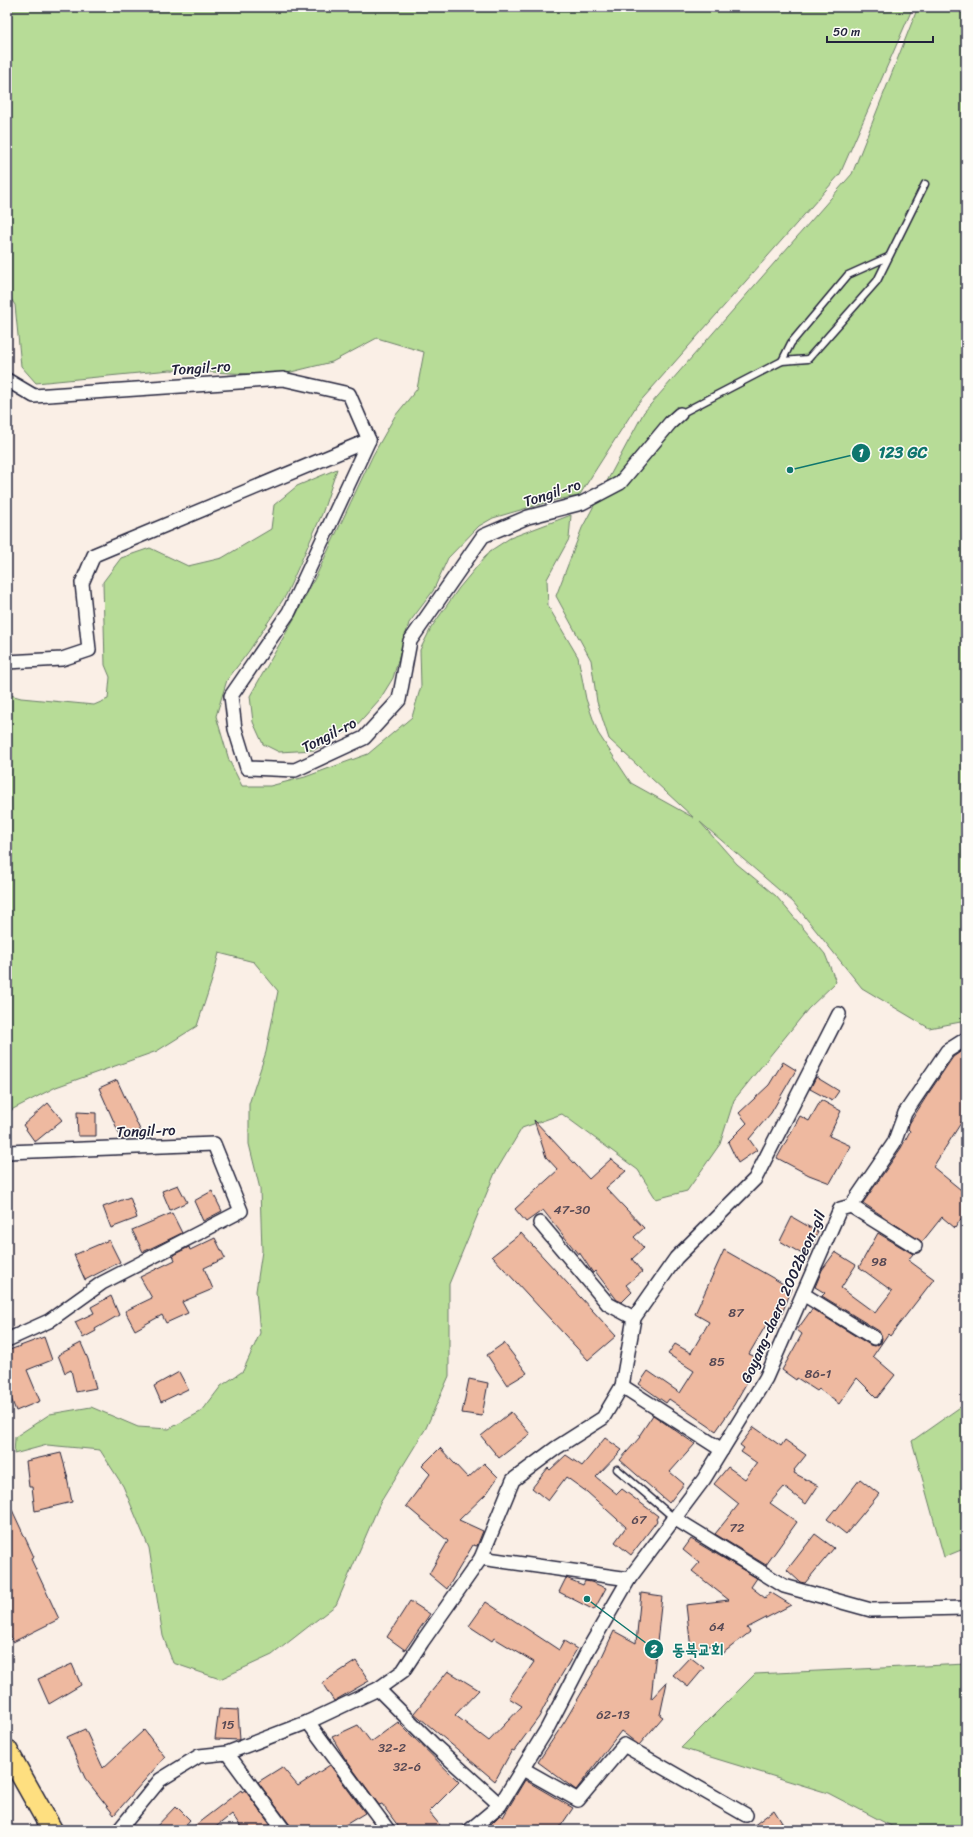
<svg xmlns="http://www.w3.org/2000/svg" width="973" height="1837" viewBox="0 0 973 1837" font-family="Sriracha,'Poor Story',sans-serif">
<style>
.green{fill:#b7dc97;stroke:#6c7f69}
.building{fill:#eeb9a0;stroke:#22223b}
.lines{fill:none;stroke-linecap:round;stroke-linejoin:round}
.lane-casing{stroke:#22223b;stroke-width:9}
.street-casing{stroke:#22223b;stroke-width:16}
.primary-casing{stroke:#22223b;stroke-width:23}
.lane{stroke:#fdfcf7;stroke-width:6}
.street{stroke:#fdfcf7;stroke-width:13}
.primary{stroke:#fedf80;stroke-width:20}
.labels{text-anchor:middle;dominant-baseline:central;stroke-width:3;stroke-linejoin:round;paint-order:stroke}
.number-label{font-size:13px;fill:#554854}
.street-label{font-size:15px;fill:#22223b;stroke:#fdfcf7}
.leader{fill:none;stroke:#0f766e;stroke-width:1.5}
.callout-dot{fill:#0f766e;stroke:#fdfcf7;stroke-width:1.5}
.mark-label{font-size:12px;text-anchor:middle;font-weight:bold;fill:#fff}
.callout-label{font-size:16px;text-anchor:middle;font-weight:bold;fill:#0f766e;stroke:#fdfcf7;stroke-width:3;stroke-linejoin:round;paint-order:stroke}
</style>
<rect width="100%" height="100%" fill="#faefe6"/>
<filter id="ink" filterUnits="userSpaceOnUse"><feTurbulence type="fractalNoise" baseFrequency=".025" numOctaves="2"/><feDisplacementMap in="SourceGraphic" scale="8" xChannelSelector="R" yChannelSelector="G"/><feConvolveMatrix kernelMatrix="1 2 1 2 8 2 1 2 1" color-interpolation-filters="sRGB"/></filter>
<g filter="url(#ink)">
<g class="green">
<path d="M7 7H913L840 174 637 405 579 496 555 500 493 518 479 526 448 558 433 591 409 623 393 678 380 699 356 726 314 750 279 752 263 744 253 722 250 696 295 617 317 574 373 455 395 416 417 389 424 352 377 338 332 362 287 373 250 374 170 370 36 383 21 366 15 305 7 293Z"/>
<path d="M918 7H966V1021L929 1028 862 988 793 902 700 822 737 864 776 896 825 954 836 982 808 1009 734 1100 720 1144 687 1191 656 1199 638 1170 562 1114 522 1128 495 1173 449 1284V1376L426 1428 380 1503 336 1605 272 1655 220 1679 173 1663 163 1636 149 1548 123 1486 100 1450 47 1445 14 1454 15 1437 50 1414 91 1407 138 1427 169 1429 202 1411 221 1386 243 1371 260 1333 256 1291 262 1251 260 1189 249 1144V1104L266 1052 278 991 254 962 219 953 212 980 197 1026 157 1051 56 1087 13 1109 7 1114V694L21 698 94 705 108 699 110 677 105 665 103 582 121 558 150 548 188 566 222 558 271 529 274 505 297 486 337 469 322 514 286 595 249 651 227 680 216 716 229 760 242 786H270L305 777 368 754 412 717 421 686 420 650 431 628 459 588 490 551 510 538 571 515 569 539 547 579 548 606 578 657 586 699 598 733 631 783 694 818 609 739 597 702 591 660 556 596 582 528 644 412 852 174Z"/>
<path d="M966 1403V1548L944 1557 912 1441Z"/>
<path d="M966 1664V1830H899L828 1793 681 1748 755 1674Z"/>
</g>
<g class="building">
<path d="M966 1048V1115L933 1167 966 1194V1211L955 1228 942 1217 922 1242 863 1203 901 1148 910 1131 908 1129 909 1124 928 1094 953 1057Z"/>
<path d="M783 1062 796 1070 771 1113 749 1139 757 1150 738 1163 728 1142 747 1123 739 1113 769 1085Z"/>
<path d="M816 1077 839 1091 832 1101 810 1089Z"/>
<path d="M117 1080 141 1132 126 1139 122 1140 99 1088Z"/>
<path d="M821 1100 841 1111 829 1136 851 1146 830 1183 809 1175 777 1158 800 1116 809 1121Z"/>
<path d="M48 1103 62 1120 35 1142 23 1125Z"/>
<path d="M77 1112 96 1113V1136H78Z"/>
<path d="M534 1120 589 1179 611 1159 626 1171 606 1188 644 1228 634 1237 644 1248 632 1259 642 1272 626 1285 632 1292 622 1302 617 1300 595 1271 593 1273 579 1252 578 1254 543 1210 526 1222 515 1209 558 1170 546 1157Z"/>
<path d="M178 1185 187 1202 170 1210 162 1191Z"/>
<path d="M212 1191 222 1211 203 1221 194 1201Z"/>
<path d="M130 1197 137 1218 111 1228 103 1207Z"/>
<path d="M172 1213 182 1233 143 1252 132 1230Z"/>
<path d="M792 1217 818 1232 807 1257 780 1241Z"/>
<path d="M521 1233 616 1336 588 1360 492 1256Z"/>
<path d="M878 1233 913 1254 908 1260 934 1279 890 1336 888 1334 873 1356 895 1375 877 1398 857 1378 839 1404 819 1389 817 1391 797 1378 796 1380 782 1370 802 1334 797 1330 812 1309 870 1345 874 1346 881 1343 882 1338 879 1331 822 1296 825 1293 815 1287 822 1270 835 1252 856 1265 841 1288 875 1313 892 1291 859 1267Z"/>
<path d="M215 1238 225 1258 204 1268 213 1289 182 1302 188 1313 166 1323 162 1315 135 1330 125 1311 152 1298 140 1277 175 1260 173 1255 189 1247 190 1250Z"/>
<path d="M109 1240 120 1262 85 1280 74 1255Z"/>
<path d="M724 1250 792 1289 775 1330 766 1325 749 1354 760 1359 734 1405 716 1431 669 1399 666 1403 639 1384 648 1371 680 1393 694 1371 668 1354 675 1344 691 1353 709 1322 695 1314Z"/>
<path d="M111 1296 119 1315 95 1329 96 1331 83 1338 75 1322 94 1313 91 1307Z"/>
<path d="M44 1337 52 1360 27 1370 40 1401 16 1411 7 1388V1351Z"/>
<path d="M81 1343 88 1359 96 1388 76 1392 71 1370 65 1373 58 1355Z"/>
<path d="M504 1343 527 1373 507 1385 487 1355Z"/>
<path d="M179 1372 188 1389 161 1402 154 1386Z"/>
<path d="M469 1379 488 1383 482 1416 462 1413Z"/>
<path d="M511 1412 530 1434 499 1458 481 1436Z"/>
<path d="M653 1415 695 1444 670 1472 684 1484 669 1503 620 1460 640 1437 639 1436Z"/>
<path d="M754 1427 781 1446 785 1440 806 1455 794 1470 795 1471 794 1473 818 1486 806 1504 784 1487 770 1503 797 1522 766 1565 715 1534 739 1504 714 1484 728 1467 745 1479 757 1463 741 1452 744 1448 740 1445Z"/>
<path d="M605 1438 622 1450 596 1477 617 1494 622 1489 658 1516 656 1519 657 1521 631 1555 615 1542 626 1527 587 1492 566 1477 548 1501 532 1488 548 1468 550 1470 566 1455 582 1466Z"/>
<path d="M440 1448 468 1478 484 1463 498 1477 487 1493 459 1520 483 1531 477 1546 473 1545 447 1589 429 1574 448 1541 406 1506 430 1474 422 1466Z"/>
<path d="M61 1453 68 1478H67L72 1502 35 1511 32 1487H29L26 1461Z"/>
<path d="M860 1479 879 1494 846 1534 827 1519 835 1509 836 1510Z"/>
<path d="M7 1499 34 1557 31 1559 59 1619 13 1642 7 1629Z"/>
<path d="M815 1534 834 1548 805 1583 800 1582 787 1570Z"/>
<path d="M691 1539 757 1578 751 1587 765 1598 770 1592 791 1605 747 1628 750 1632 723 1653 713 1645 691 1649 686 1605 729 1600 692 1571 699 1563 683 1550Z"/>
<path d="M566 1578 583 1585 585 1581 591 1582 606 1588 594 1610 559 1592Z"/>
<path d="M641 1593 662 1596 651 1699 667 1682 660 1715 663 1717 639 1745 621 1731 576 1790 538 1762 565 1721 599 1663 614 1631 636 1643Z"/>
<path d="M410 1601 430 1614 405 1650 387 1637Z"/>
<path d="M486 1602 559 1650 564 1641 577 1649 555 1686 539 1717 514 1751 512 1750 495 1781 414 1713 448 1671 479 1690 455 1715 489 1741 522 1706 509 1698 534 1662 494 1638 492 1641 469 1626Z"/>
<path d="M690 1657 704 1668 688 1687 673 1675Z"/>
<path d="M356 1661 369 1681 334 1701 322 1683Z"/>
<path d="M72 1664 81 1685 49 1704 38 1679Z"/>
<path d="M219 1709 238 1710 240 1740 215 1739Z"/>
<path d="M398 1722 459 1782 429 1812 444 1830H401L382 1804 379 1805 344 1757 332 1737 358 1725 371 1742Z"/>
<path d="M85 1729 103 1768 144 1730 165 1757 114 1815 85 1778 67 1737Z"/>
<path d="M330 1765 365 1813 337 1830H292L290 1825 258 1782 282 1767 298 1786Z"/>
<path d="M525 1780 573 1808 558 1830H485L500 1815 503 1817Z"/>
<path d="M241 1790 242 1792 245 1790 274 1830H243L232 1814 212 1830H189Z"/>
<path d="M176 1806 190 1820 181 1830H153Z"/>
<path d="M774 1810 784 1826 778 1830H748Z"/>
</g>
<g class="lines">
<g class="lane-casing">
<g id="lane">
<path d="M782 361 791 343 848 275 888 257"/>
<path d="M680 414 782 361 808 359 877 281 925 184"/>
<path d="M617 1469 674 1518"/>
</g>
</g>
<g class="street-casing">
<g id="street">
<path d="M7 380 34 396 283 379 349 394 369 440 289 612 231 696 235 729 247 768 295 770 364 738 399 700 410 641 483 536 528 517 582 503 620 483 670 423 680 414"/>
<path d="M7 662 62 659 89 650 82 583 94 555 369 440"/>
<path d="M7 1152 214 1144 241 1211 102 1283 49 1321 7 1340"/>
<path d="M851 1206 915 1246"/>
<path d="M540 1223 608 1304 634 1318"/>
<path d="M803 1294 874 1338"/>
<path d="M622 1386 722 1450"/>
<path d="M674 1518 784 1586 871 1610 966 1608"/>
<path d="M481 1558 629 1579"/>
<path d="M378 1689 435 1746 500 1805"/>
<path d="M308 1722 388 1830"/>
<path d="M227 1753 284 1830"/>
<path d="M523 1769 578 1800 624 1745 746 1815"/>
<path d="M119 1830 160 1780 199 1756 227 1753 308 1722 378 1689 403 1671 422 1642 481 1558 513 1480 556 1448 603 1418 622 1386 634 1318 676 1258 755 1179 839 1014"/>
<path d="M470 1830 500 1805 547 1729 589 1648 629 1579 704 1479 766 1378 840 1209 851 1206 894 1143 905 1113 947 1051 966 1039"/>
</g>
</g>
<g class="primary-casing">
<path id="primary" d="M7 1750 52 1830"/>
</g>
<use href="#lane" class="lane"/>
<use href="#street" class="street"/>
<use href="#primary" class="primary"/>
</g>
</g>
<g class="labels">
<g class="number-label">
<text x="572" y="1209">47-30</text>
<text x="879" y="1261">98</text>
<text x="736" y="1312">87</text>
<text x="717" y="1361">85</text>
<text x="818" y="1373">86-1</text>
<text x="639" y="1519">67</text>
<text x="737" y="1527">72</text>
<text x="717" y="1626">64</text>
<text x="613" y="1714">62-13</text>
<text x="228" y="1724">15</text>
<text x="392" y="1747">32-2</text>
<text x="407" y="1766">32-6</text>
</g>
<g class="street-label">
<text transform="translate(201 368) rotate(-4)">Tongil-ro</text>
<text transform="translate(552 493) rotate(-18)">Tongil-ro</text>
<text transform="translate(329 735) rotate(-27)">Tongil-ro</text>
<text transform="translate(146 1131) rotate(-2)">Tongil-ro</text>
<text transform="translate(783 1297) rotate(-66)">Goyang-daero 2002beon-gil</text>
</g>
</g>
<path class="leader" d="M790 470L861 453M587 1599L654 1649"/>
<g class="callout-dot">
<circle cx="790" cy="470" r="4"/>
<circle cx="587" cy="1599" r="4"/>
<circle cx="861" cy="453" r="10"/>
<circle cx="654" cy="1649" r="10"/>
</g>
<g class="mark-label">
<text x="861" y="457">1</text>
<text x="654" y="1653">2</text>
</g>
<g class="callout-label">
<text x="903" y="458">123 GC</text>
<text x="698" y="1655">동북교회</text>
</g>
<rect width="973" height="1837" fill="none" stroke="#fdfcf7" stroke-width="24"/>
<rect x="12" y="12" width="949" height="1813" fill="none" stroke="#22223b" stroke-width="1.5" filter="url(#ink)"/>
<path d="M827 36v6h106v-6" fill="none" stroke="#22223b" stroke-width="2"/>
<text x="833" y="36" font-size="12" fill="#22223b" stroke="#fdfcf7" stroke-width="3" paint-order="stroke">50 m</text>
</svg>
